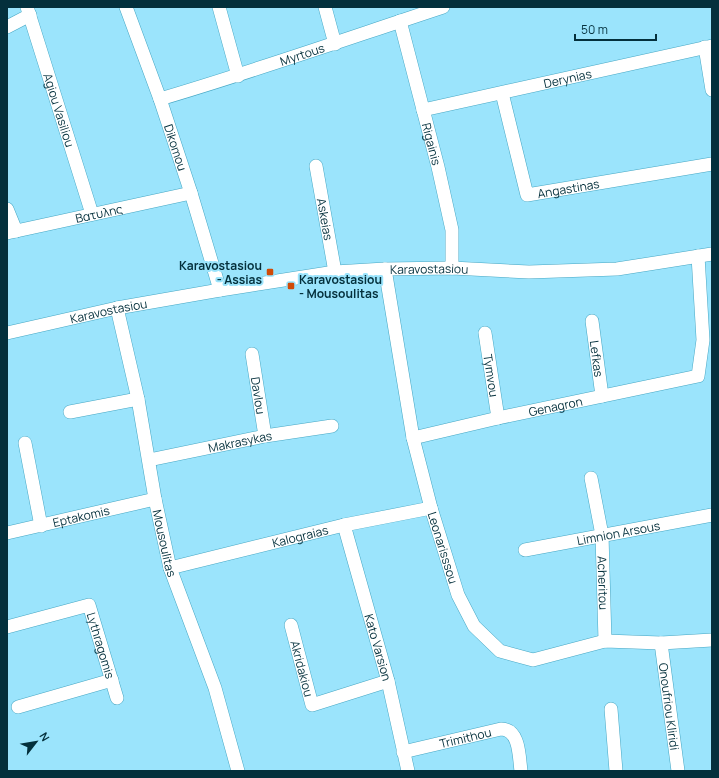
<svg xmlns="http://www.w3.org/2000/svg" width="719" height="778" viewBox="0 0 719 778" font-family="Manrope,sans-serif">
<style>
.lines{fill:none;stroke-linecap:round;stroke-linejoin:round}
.minor-casing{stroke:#46a7c4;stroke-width:14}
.minor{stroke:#fff;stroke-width:13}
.poi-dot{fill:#d04b08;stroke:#9be4fc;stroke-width:1.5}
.labels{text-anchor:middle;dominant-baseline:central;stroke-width:4;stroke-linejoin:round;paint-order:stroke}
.street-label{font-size:12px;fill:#04303c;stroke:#9be4fc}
.poi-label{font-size:12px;font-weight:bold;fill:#04303c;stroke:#9be4fc;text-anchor:end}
</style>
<rect width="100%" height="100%" fill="#9be4fc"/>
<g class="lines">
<g class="minor-casing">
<g id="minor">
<path id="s1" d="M27 7 92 214"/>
<path id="s2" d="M126 7 160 99 191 193 220 290"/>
<path d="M219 7 238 76"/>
<path d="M325 7 335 44"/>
<path id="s3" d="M400 21 438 167 452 230V268"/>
<path d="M7 27 30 15"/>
<path d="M705 47 712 90"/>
<path id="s4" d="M502 93 527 195 712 164"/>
<path id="s5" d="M160 99C255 71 349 38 443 7"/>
<path id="s6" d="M423 110 712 46"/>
<path id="s7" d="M316 166 335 272"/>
<path d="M7 209 16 231"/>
<path id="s8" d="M7 233 191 193"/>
<path id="s9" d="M385 269 413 438 431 508 458 595 474 626 500 651 533 660 605 641 661 643 712 640"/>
<path id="s10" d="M117 308 138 399 155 499 170 568 215 688 238 771"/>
<path id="s11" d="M592 321 602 396"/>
<path id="s12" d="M7 333 117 308 220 290 335 272 385 269 452 268 529 272 617 269 712 254"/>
<path id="s13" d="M485 333 498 418"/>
<path id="s14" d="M252 354 265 436"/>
<path d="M70 412 138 399"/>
<path id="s15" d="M413 438 498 418 698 376 703 340 698 256"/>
<path d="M25 443 41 526"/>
<path id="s16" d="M149 460 265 436 332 426"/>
<path id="s17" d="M591 478 602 535 605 641"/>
<path id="s18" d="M344 525 388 681 408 771"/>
<path id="s19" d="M7 533 155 499"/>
<path id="s20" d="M525 550 712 515"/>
<path id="s21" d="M170 568 344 525 431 508"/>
<path id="s22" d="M291 625 312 705 388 681"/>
<path id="s23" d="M7 627 89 605 117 698"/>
<path id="s24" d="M661 643 678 771"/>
<path d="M18 707 112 680"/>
<path d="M611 709 616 771"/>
<path id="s25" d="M403 752 501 729C520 729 519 757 521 771"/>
</g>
</g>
<use href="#minor" class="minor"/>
</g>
<g class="poi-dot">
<rect x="266" y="268" width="8" height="8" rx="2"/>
<rect x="287" y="282" width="8" height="8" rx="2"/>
</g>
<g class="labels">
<g class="street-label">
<text stroke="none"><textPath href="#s5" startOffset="149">Myrtous</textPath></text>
<text stroke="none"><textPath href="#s6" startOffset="148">Derynias</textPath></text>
<text stroke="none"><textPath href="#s1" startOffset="108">Agiou Vasiliou</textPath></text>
<text stroke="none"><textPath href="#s3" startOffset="127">Rigainis</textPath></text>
<text stroke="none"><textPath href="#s2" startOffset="149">Dikomou</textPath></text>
<text stroke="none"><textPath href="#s4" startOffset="147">Angastinas</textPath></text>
<text stroke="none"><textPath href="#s8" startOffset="94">Βατυλης</textPath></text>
<text stroke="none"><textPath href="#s7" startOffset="54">Askeias</textPath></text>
<text stroke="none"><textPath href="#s12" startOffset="428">Karavostasiou</textPath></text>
<text stroke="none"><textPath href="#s12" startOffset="104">Karavostasiou</textPath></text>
<text stroke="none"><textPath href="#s11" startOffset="38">Lefkas</textPath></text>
<text stroke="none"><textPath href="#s13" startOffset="43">Tymvou</textPath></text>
<text stroke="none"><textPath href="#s14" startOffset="42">Davlou</textPath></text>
<text stroke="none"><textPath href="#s15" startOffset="146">Genagron</textPath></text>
<text stroke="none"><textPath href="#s16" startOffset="93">Makrasykas</textPath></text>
<text stroke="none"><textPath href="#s19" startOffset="76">Eptakomis</textPath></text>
<text stroke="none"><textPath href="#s20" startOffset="95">Limnion Arsous</textPath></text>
<text stroke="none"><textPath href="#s21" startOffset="134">Kalograias</textPath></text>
<text stroke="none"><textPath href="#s10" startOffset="240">Mousoulitas</textPath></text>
<text stroke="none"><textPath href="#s9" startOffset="285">Leonarisssou</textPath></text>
<text stroke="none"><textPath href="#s17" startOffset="106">Acheritou</textPath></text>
<text stroke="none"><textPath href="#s23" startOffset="127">Lythragomis</textPath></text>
<text stroke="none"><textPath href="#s18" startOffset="127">Kato Varsion</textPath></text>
<text stroke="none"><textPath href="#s22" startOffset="45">Akridakiou</textPath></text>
<text stroke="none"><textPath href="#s24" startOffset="64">Onoufriou Kliridi</textPath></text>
<text stroke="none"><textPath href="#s25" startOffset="64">Trimithou</textPath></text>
</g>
<g class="poi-label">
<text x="262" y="265">Karavostasiou<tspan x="262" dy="14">- Assias</tspan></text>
<text x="299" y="279" text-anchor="start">Karavostasiou<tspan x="299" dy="14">- Mousoulitas</tspan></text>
</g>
</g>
<rect width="719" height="778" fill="none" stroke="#04303c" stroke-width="16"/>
<g transform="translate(36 742) rotate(59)" stroke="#9be4fc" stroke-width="3" paint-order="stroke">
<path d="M0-3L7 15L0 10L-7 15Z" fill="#04303c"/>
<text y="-6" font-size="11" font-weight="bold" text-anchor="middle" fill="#04303c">N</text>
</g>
<path d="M575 34v6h81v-6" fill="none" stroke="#04303c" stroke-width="2"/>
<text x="581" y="34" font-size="12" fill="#04303c" stroke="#9be4fc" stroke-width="3" paint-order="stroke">50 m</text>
</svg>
